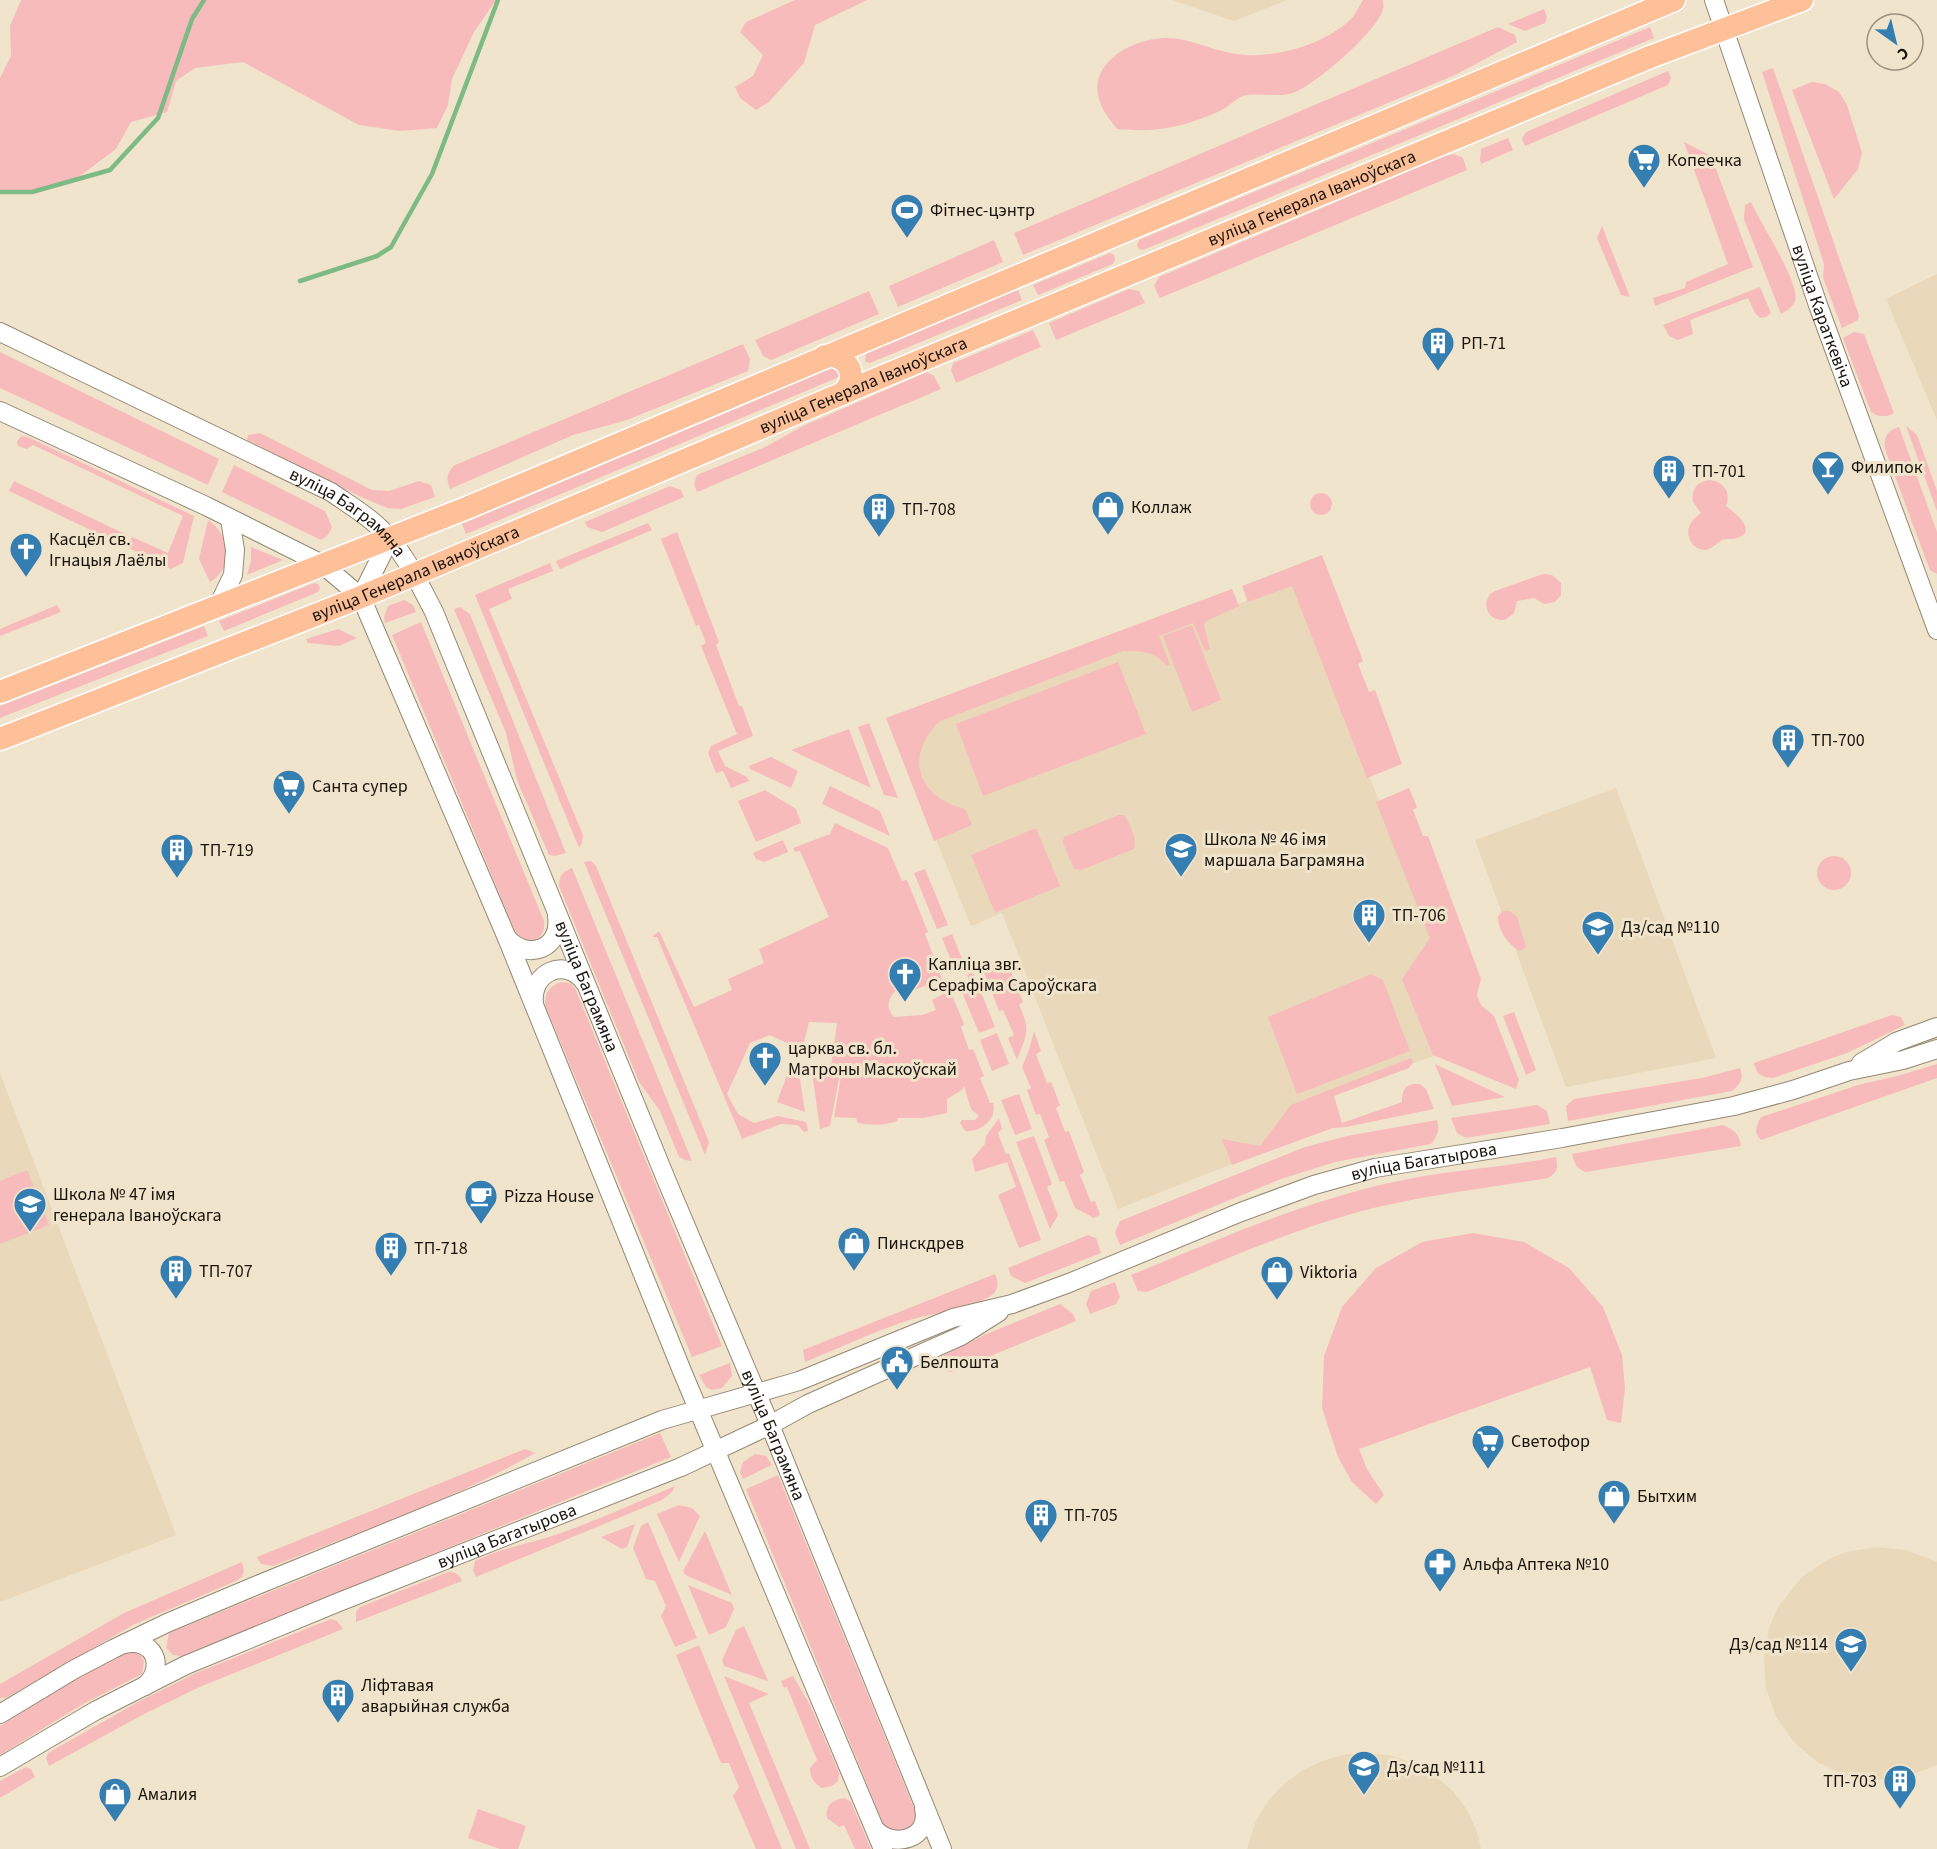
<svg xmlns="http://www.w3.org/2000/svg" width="1937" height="1849" viewBox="0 0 1937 1849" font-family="'Source Sans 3',sans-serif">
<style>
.built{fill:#e9d8b9}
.green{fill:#f8bbbb}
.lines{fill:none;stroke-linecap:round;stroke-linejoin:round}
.stream{stroke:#7eba85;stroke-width:4.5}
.minor-casing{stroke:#948872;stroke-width:20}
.major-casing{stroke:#fff;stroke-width:25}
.minor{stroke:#fff;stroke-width:18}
.major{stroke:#fec099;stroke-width:22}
.labels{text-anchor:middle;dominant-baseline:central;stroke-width:6;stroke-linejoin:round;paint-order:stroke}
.poi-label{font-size:18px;fill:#19140c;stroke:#f1e4cc;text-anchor:start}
.street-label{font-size:18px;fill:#19140c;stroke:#f1e4cc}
</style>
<rect width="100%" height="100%" fill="#f1e4cc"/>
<g class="built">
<path d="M1172 0H1287L1234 21Z"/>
<path d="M1937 274V420L1886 299Z"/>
<path d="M1294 583 1473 1042 1298 1104 1270 1149 1118 1209 1002 913 971 926 894 735Z"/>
<path d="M1616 788 1716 1058 1566 1087 1475 840Z"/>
<path d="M0 1073 176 1535 0 1602Z"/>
<path d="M1876 1547 1906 1550 1937 1562V1765L1905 1777 1874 1780 1845 1775 1817 1762 1794 1742 1776 1717 1766 1688 1764 1658 1769 1628 1778 1607 1802 1577 1827 1560 1846 1552Z"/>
<path d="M1370 1753 1393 1756 1415 1764 1435 1776 1453 1791 1467 1810 1477 1831 1481 1849H1247L1256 1821 1268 1801 1284 1784 1303 1770 1322 1761 1347 1754Z"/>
</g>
<g class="green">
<path d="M21 0H496L474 32 452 79 448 105 437 128 400 131 359 125 243 62 195 68 176 81 167 112 131 122 116 149 72 182 29 193H0V78L11 56 10 26Z"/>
<path d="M795 0H867L815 25 804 63 769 102 756 110 740 98 735 87 753 76 763 55 740 32 746 22Z"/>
<path d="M1363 0H1383C1383 3 1384 6 1383 9 1378 31 1315 85 1293 93 1278 98 1259 92 1243 96 1235 99 1228 107 1220 111 1183 127 1157 133 1117 129 1111 121 1103 112 1100 102 1087 67 1125 43 1155 39 1182 34 1205 48 1231 53 1269 61 1323 46 1351 19 1356 14 1359 6 1363 0Z"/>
<path d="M1544 9 1547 17 1545 23 1525 31 1508 24Z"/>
<path d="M1498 27 1515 35 1517 42 1455 75 1023 255 1014 233Z"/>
<path d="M1650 27 1654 38 1143 250 1139 249 1137 245 1139 240Z"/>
<path d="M1773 68 1859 315 1858 320 1842 328 1823 278 1824 264 1762 72Z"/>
<path d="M1668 71 1671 78 1668 85 1525 146 1522 139 1526 132Z"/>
<path d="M1812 82 1825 84 1839 92 1847 105 1862 153 1858 169 1834 199 1792 90Z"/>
<path d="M1508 138 1513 150 1481 164 1480 160 1481 149Z"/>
<path d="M1684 142 1711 156 1753 267 1655 306 1653 298 1685 288 1686 282 1728 264Z"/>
<path d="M1454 154 1463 158 1467 170 1160 298 1154 286 1159 277 1445 156Z"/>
<path d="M1751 202C1759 221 1801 284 1795 301 1792 308 1786 311 1781 314L1744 219 1745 205Z"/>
<path d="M1602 226 1630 297 1621 295 1597 238Z"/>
<path d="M994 240 1003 262 898 307 889 286Z"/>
<path d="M1110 253 1114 255 1115 260 1113 264 1038 295 1033 285Z"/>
<path d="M1760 287 1771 313 1766 317 1760 318 1755 313 1748 298 1690 320 1693 334 1678 340 1669 336 1663 325Z"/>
<path d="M1129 289 1139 291 1145 303 1056 340 1049 323Z"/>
<path d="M1018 290 1022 300 870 363 865 362 866 354Z"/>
<path d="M869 291 879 314 771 360 763 356 755 340Z"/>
<path d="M1033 330 1041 347 956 383 951 370 953 363Z"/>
<path d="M1854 332 1864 334 1894 413C1886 418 1878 417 1871 412L1843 338Z"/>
<path d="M743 344 750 359 748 371 627 420 573 435 450 489C446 478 446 473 455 465Z"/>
<path d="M0 352 219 459 208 485 0 388Z"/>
<path d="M835 367 842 374 839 377 466 534 462 524Z"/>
<path d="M927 372 934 376 941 389 697 492 694 484 697 475 765 447 803 426Z"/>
<path d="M1906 426 1917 435 1937 491V511Z"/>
<path d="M1899 427 1937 532V574L1930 570 1926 560 1885 449C1883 437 1888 430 1899 427Z"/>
<path d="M260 433 372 490 389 491 419 481 431 485 435 497 401 509 387 508 361 497 247 440 248 435Z"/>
<path d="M21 436 28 437 194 516 183 563 171 569 127 547 132 537 168 553 183 516 33 445 27 449 18 446 17 442Z"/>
<path d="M234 465 325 511 332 527 328 535 321 540 222 492Z"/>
<path d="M1710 480C1725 482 1731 493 1726 506 1734 512 1759 531 1737 538 1732 540 1727 538 1722 540 1711 547 1707 556 1693 545 1683 531 1690 521 1701 513L1693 502C1691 490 1697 481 1710 480Z"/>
<path d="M14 481 127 535 122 545 9 491Z"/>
<path d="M670 486 681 490 684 497 602 532 587 527 585 522Z"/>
<circle cx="1321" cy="504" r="11"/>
<path d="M208 520C230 534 235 568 210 582L199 559Z"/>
<path d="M648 523 652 530 560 569 556 561Z"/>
<path d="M677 532 719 642 716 645 739 706H742L753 736 718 751 725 766 747 777 749 781 731 788 723 771 716 773 708 753 711 746 737 734 701 646 706 643 699 625 696 626 661 539Z"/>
<path d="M251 547 283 560 247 575 251 561Z"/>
<path d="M1322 555 1363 661 1358 664 1369 692 1375 690 1402 764 1367 778 1292 586 1248 602 1242 586Z"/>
<path d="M550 563 553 571 508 589 512 599 489 609 583 835 582 843 579 848 475 595Z"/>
<path d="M1543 574 1552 575 1561 583V595L1555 602 1544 604 1534 598 1517 601 1514 613 1505 620C1493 621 1486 614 1486 602L1490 594 1495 591Z"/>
<path d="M314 583 318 584 320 588 318 592 224 631 219 621Z"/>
<path d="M1232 589 1239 606 1206 621 1204 626 1210 649 1205 651 1193 623 1159 636 1170 665 1167 666C1154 651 1142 651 1123 651L940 721C903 756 918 798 965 809L972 825 934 841 886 718Z"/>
<path d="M404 600 413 605 416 612 385 623 384 617 388 606Z"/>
<path d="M57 605 61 612 0 636V629Z"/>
<path d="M460 607 470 614 566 853 555 856 549 855 517 780 506 733 454 609Z"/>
<path d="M421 622 544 921C545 933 541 937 531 943L519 938 514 929 392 635Z"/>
<path d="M1192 625 1221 700 1192 712 1163 636Z"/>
<path d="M204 626 208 636 0 718V706Z"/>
<path d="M338 629 357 638 339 646 308 643 306 639Z"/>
<path d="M1118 662 1146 734 983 796 956 724Z"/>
<path d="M869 723 898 798 884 795 858 727Z"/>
<path d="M849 729 871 788 791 750Z"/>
<path d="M771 757 798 771 791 788 750 769 749 766Z"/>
<path d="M830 786 880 811 890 836 822 804Z"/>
<path d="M1409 788 1417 807 1413 810 1423 836H1428L1481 979 1477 995 1481 1005 1494 1016 1519 1080 1516 1089 1433 1055 1402 979 1430 938 1376 802Z"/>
<path d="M765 790 796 809 801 823 756 842 738 801Z"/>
<path d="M1119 815H1124C1130 823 1137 840 1134 849L1081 870 1074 869 1063 843 1064 837Z"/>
<path d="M835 823 888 848 902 881 907 880 928 932 925 934 942 979 912 991 904 984C892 992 882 1005 894 1017L922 1015 936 1010 932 1000 947 992 952 995 964 1024 961 1027 969 1050 973 1049 984 1076 980 1078 990 1103H993C998 1119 980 1133 965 1131L960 1123 962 1120H975L979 1116 971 1109 964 1086 962 1090 947 1099V1113L923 1118H898L897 1121C884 1126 872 1125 858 1123L856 1118 834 1117 843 1065 842 1063 830 1126 820 1129 811 1065 831 1067 837 1023 809 1022 802 1050 770 1035 750 1043 727 1094 738 1114 754 1123 778 1116 806 1122 808 1131 804 1132 798 1125 781 1124 742 1139 657 937H652L659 931 694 1007 732 990 728 979 764 963 759 949 829 917 800 851 795 852 793 848 830 834Z"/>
<path d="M1036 828 1060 886 995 913 971 855Z"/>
<path d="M783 840 788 852 764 862 756 859 753 853Z"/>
<circle cx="1834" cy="873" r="17"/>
<path d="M591 861 596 866 709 1142 705 1155 584 862Z"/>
<path d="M572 868 692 1161 685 1160 679 1157 660 1111 639 1082 559 886C559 875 563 872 572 868Z"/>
<path d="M925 869 948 925 937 929 914 873Z"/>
<path d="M1503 911H1510L1517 917 1526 947 1520 951C1508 945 1497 929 1498 916Z"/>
<path d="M952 934 965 966 955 970 942 938Z"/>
<path d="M993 965 1011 972 1023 1002 1019 1005C1031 1031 1027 1033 1017 1060L1008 1038 1014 1035 1003 1010 999 1011 983 970Z"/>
<path d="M973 972 995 1027 979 1033 959 985 969 981 967 975Z"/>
<path d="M1371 974 1383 980 1410 1051 1297 1094 1268 1017Z"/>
<path d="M562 982 570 983 575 988 722 1346 692 1357 545 1005C545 992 550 985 562 982Z"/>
<path d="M1514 1012 1536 1070 1526 1075 1503 1016Z"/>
<path d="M1892 1015 1901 1017 1905 1025 1847 1053 1773 1078C1761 1077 1757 1075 1754 1063Z"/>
<path d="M1034 1031 1041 1051 1036 1054 1047 1083 1051 1082 1060 1105 1056 1108 1065 1132 1069 1131 1084 1172 1080 1175 1091 1202 1095 1201 1100 1215 1094 1218 1075 1208 1064 1181 1060 1182 1044 1140 1049 1137 1040 1114 1036 1115 1027 1090 1031 1088 1022 1067 1029 1050Z"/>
<path d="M997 1033 1009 1064 992 1071 980 1040Z"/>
<path d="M1411 1058 1413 1062 1409 1068 1334 1096 1342 1123 1402 1102C1402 1088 1406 1083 1420 1084L1426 1089 1434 1109 1346 1127 1333 1128 1232 1165 1222 1139 1260 1146 1291 1105Z"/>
<path d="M1435 1064 1505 1097 1452 1106Z"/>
<path d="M1937 1064V1078L1761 1140C1753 1132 1756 1126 1761 1117L1858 1085 1901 1075Z"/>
<path d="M1740 1068C1744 1079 1741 1083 1732 1091L1568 1121 1566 1106 1574 1099 1702 1078Z"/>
<path d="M787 1075 800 1079 805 1112 777 1102Z"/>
<path d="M1019 1094 1032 1129 1015 1135 1001 1100Z"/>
<path d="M1537 1105 1547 1111 1550 1124 1466 1138 1457 1133 1451 1118Z"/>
<path d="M999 1118 1002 1129 998 1133 1006 1154 1009 1153 1041 1240 1019 1248 998 1195 1016 1187 1007 1162 975 1172 972 1159 985 1144 986 1136Z"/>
<path d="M1437 1120C1440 1130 1438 1135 1431 1144L1335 1162 1281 1179 1120 1245 1115 1233 1120 1221 1305 1147 1347 1136Z"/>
<path d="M1723 1125C1734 1130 1739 1133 1741 1146L1586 1172C1576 1169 1575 1164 1572 1154Z"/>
<path d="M1034 1136 1052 1184 1047 1187 1058 1215 1050 1229 1016 1142Z"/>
<path d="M1556 1157C1558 1168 1558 1172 1548 1178 1483 1189 1415 1196 1351 1214 1282 1234 1214 1264 1147 1292L1138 1291 1131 1275C1216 1241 1299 1203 1389 1183 1444 1170 1501 1168 1556 1157Z"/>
<path d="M27 1170 49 1225 0 1244V1181Z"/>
<path d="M1473 1233 1524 1242 1569 1268 1603 1307 1622 1355 1625 1388 1621 1423 1607 1420 1590 1367 1359 1449 1367 1469 1384 1495 1376 1504 1352 1482 1338 1457 1322 1408 1324 1356 1342 1307 1376 1268 1422 1242Z"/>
<path d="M1088 1235 1096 1238 1101 1253 1025 1283 1011 1276 1008 1268Z"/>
<path d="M995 1274C999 1283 999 1291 989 1297 965 1310 938 1312 913 1319 876 1330 840 1348 805 1362L803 1350Z"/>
<path d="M1115 1282 1120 1297 1116 1304 1090 1314 1086 1304 1091 1291Z"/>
<path d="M1060 1304 1073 1314 1076 1321 951 1372 923 1366 984 1335Z"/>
<path d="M730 1363 732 1376 722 1388 712 1390 706 1387 699 1375Z"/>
<path d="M660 1433 671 1457 182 1656 173 1655 166 1648 169 1633Z"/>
<path d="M525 1449 535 1453C453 1500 361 1531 273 1566L261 1564 257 1557Z"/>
<path d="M755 1454 766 1456 772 1465 743 1479 740 1472 743 1462Z"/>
<path d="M778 1475 916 1813 918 1822 909 1835 885 1828 746 1489Z"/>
<path d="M675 1486 672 1492 662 1500 476 1577 473 1570 475 1561C501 1548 528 1544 555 1535 596 1521 635 1503 675 1486Z"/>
<path d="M679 1505 692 1508 700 1516 679 1562 657 1514Z"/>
<path d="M648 1522 697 1638 675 1647 661 1616 666 1606 655 1581 646 1579 633 1548 641 1526Z"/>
<path d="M635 1524 627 1547 622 1549 601 1537Z"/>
<path d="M705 1531 732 1595 685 1575 683 1571Z"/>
<path d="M242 1562 244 1571 242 1577 236 1581 135 1624 6 1698H0V1684L124 1613Z"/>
<path d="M448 1572C456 1572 459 1574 462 1581L356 1622V1612L360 1607Z"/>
<path d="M688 1585 732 1603 734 1609 726 1627 709 1635Z"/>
<path d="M331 1619 337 1621 343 1629 202 1686 144 1714 49 1766 46 1758 48 1753 136 1703 196 1673Z"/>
<path d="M744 1626 768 1681 724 1666 722 1660 736 1630Z"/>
<path d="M699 1645 782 1849H756L733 1796 739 1787 729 1763H721L676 1655Z"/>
<path d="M134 1652 140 1654 144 1661 142 1674 83 1704 0 1755V1726L72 1681 125 1654Z"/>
<path d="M724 1676 769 1694 749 1703 810 1849H796Z"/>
<path d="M793 1676 810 1705 839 1772 838 1781 832 1786 822 1788C814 1783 810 1778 810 1768L817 1760 787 1687 784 1688 781 1681Z"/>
<path d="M26 1767 31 1769 35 1777 0 1798V1781Z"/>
<path d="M845 1798 851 1802 871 1849H855L844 1825 839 1827 827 1818C825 1805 832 1800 845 1798Z"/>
<path d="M478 1809 526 1826 518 1849H500L468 1838Z"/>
</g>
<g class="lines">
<g class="stream">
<path d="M0 192H32L110 170 158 118 192 19 204 0"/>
<path d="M300 281 377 256 391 247 432 174 498 0"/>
</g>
<g class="minor-casing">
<g id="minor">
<path id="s1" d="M1714 0 1818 305 1937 630"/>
<path id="s2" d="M0 332 331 492C351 506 375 520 390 539 409 561 421 587 434 612L668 1184 770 1425 942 1849"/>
<path d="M0 411 206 506 322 564 361 597 507 938 682 1371 883 1849"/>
<path d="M361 597 390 538"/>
<path d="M219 604 233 575 235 550 230 519"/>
<path d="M507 938C528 962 562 948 557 916"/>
<path d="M534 1004C530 972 566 956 585 983"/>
<path d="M1861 1063 1896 1042 1937 1027"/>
<path d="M124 1644C153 1637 167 1666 145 1686"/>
<path id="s3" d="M0 1714 73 1670 113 1649 167 1623 255 1586 662 1420 799 1381 953 1318 1012 1304 1069 1283 1241 1212 1314 1185 1375 1168 1562 1138 1734 1106 1793 1090 1849 1071 1903 1060 1937 1049"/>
<path id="s4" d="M0 1767 95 1711 186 1665 339 1602 681 1467 770 1425 808 1404 961 1336 999 1312"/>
<path d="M875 1829C892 1849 931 1840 924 1808"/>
</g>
</g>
<g class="major-casing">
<g id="major">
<path d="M825 356C849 354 860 378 842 394"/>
<path d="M0 692 469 507 1674 0"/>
<path id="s5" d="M0 739 361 597 879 378 1650 57 1802 0"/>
</g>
</g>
<use href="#minor" class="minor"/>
<use href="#major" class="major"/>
</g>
<defs>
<g id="supermarket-pin" transform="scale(1.725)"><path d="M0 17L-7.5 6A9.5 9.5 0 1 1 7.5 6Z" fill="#357eb2" stroke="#f1e4cc"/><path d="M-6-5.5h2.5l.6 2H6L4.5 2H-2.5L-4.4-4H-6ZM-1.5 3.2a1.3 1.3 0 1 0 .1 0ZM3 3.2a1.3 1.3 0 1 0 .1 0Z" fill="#fff"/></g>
<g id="stadium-pin" transform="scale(1.725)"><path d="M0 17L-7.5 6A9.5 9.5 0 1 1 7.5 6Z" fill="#357eb2" stroke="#f1e4cc"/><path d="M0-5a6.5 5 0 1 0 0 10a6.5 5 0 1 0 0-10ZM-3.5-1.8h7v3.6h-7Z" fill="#fff"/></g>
<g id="building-pin" transform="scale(1.725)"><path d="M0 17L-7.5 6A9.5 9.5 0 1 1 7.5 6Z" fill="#357eb2" stroke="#f1e4cc"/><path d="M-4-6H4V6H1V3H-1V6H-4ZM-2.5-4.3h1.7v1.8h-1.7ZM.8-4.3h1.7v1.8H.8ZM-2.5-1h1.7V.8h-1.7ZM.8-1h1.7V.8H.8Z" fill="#fff"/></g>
<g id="bar-pin" transform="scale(1.725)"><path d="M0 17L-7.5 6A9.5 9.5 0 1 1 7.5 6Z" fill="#357eb2" stroke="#f1e4cc"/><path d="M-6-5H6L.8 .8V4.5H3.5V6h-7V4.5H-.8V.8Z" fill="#fff"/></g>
<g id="shop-pin" transform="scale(1.725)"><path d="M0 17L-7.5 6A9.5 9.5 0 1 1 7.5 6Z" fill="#357eb2" stroke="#f1e4cc"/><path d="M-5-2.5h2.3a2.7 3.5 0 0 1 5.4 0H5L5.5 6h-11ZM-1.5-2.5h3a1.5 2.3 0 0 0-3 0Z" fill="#fff"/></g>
<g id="church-pin" transform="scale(1.725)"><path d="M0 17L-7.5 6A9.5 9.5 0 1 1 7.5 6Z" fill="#357eb2" stroke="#f1e4cc"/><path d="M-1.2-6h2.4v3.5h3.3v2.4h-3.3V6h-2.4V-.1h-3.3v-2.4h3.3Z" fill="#fff"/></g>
<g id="school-pin" transform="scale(1.725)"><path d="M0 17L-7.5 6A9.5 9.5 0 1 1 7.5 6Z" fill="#357eb2" stroke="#f1e4cc"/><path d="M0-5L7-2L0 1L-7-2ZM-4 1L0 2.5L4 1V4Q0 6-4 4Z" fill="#fff"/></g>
<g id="cafe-pin" transform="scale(1.725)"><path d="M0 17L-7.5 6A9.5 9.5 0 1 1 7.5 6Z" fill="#357eb2" stroke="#f1e4cc"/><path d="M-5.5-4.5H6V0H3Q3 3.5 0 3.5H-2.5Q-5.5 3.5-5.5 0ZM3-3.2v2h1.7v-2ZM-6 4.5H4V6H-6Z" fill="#fff"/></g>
<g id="civic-pin" transform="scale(1.725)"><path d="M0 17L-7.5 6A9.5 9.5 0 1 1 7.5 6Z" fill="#357eb2" stroke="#f1e4cc"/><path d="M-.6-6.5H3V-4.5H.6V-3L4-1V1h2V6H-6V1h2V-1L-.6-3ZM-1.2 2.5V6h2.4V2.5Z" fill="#fff"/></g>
<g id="pharmacy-pin" transform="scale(1.725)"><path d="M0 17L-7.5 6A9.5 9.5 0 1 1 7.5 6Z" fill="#357eb2" stroke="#f1e4cc"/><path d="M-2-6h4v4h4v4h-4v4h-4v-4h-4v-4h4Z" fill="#fff"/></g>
</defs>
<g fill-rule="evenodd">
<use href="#supermarket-pin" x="1644" y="160"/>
<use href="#stadium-pin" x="907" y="210"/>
<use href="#building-pin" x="1438" y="343"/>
<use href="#bar-pin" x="1828" y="467"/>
<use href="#building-pin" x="1669" y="471"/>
<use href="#shop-pin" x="1108" y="507"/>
<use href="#building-pin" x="879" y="509"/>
<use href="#church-pin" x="26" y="549"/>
<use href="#building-pin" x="1788" y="740"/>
<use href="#supermarket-pin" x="289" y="786"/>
<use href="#school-pin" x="1181" y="849"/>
<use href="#building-pin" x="177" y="850"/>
<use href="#building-pin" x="1369" y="915"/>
<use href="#school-pin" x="1598" y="927"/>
<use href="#church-pin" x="905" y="974"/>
<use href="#church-pin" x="765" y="1058"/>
<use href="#cafe-pin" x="481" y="1196"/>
<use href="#school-pin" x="30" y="1204"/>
<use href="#shop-pin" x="854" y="1243"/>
<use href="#building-pin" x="391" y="1248"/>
<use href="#building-pin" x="176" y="1271"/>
<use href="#shop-pin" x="1277" y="1272"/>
<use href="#civic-pin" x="897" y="1362"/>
<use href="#supermarket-pin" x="1488" y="1441"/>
<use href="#shop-pin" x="1614" y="1496"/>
<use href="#building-pin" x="1041" y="1515"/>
<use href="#pharmacy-pin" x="1440" y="1564"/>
<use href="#school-pin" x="1851" y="1644"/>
<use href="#building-pin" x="338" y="1695"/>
<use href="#school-pin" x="1364" y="1767"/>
<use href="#building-pin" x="1900" y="1781"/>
<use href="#shop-pin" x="115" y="1794"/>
</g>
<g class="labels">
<g class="poi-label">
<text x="1667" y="160">Копеечка</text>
<text x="930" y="210">Фітнес-цэнтр</text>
<text x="1461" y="343">РП-71</text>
<text x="1851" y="467">Филипок</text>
<text x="1692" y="471">ТП-701</text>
<text x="1131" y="507">Коллаж</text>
<text x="902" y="509">ТП-708</text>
<text x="49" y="539">Касцёл св.<tspan x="49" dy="21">Ігнацыя Лаёлы</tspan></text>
<text x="1811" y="740">ТП-700</text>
<text x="312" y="786">Санта супер</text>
<text x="1204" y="839">Школа № 46 імя<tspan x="1204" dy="21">маршала Баграмяна</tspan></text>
<text x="200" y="850">ТП-719</text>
<text x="1392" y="915">ТП-706</text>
<text x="1621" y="927">Дз/сад №110</text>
<text x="928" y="964">Капліца звг.<tspan x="928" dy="21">Серафіма Сароўскага</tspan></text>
<text x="788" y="1048">царква св. бл.<tspan x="788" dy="21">Матроны Маскоўскай</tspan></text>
<text x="53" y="1194">Школа № 47 імя<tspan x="53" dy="21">генерала Іваноўскага</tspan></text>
<text x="504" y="1196">Pizza House</text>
<text x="877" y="1243">Пинскдрев</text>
<text x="414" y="1248">ТП-718</text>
<text x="199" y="1271">ТП-707</text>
<text x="1300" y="1272">Viktoria</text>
<text x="920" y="1362">Белпошта</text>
<text x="1511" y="1441">Светофор</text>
<text x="1637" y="1496">Бытхим</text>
<text x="1064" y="1515">ТП-705</text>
<text x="1463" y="1564">Альфа Аптека №10</text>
<text x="1828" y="1644" text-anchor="end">Дз/сад №114</text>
<text x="361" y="1685">Ліфтавая<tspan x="361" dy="21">аварыйная служба</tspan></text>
<text x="1387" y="1767">Дз/сад №111</text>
<text x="1877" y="1781" text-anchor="end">ТП-703</text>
<text x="138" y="1794">Амалия</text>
</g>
<g class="street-label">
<text stroke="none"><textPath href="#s5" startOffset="1419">вуліца Генерала Іваноўскага</textPath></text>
<text stroke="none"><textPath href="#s1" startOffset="334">вуліца Караткевіча</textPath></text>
<text stroke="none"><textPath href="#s5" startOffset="933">вуліца Генерала Іваноўскага</textPath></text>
<text stroke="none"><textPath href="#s2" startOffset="393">вуліца Баграмяна</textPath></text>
<text stroke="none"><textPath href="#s5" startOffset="447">вуліца Генерала Іваноўскага</textPath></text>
<text stroke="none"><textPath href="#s2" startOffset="933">вуліца Баграмяна</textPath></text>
<text stroke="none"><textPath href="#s3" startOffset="1532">вуліца Багатырова</textPath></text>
<text stroke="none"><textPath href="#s2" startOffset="1419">вуліца Баграмяна</textPath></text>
<text stroke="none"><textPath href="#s4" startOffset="558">вуліца Багатырова</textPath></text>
</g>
</g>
<g transform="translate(1895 42) rotate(146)"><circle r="28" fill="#f1e4cc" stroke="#9b917f" stroke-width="1.5"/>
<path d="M0-4.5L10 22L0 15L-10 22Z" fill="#357eb2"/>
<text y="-9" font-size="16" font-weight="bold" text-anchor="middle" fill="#19140c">С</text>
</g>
</svg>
